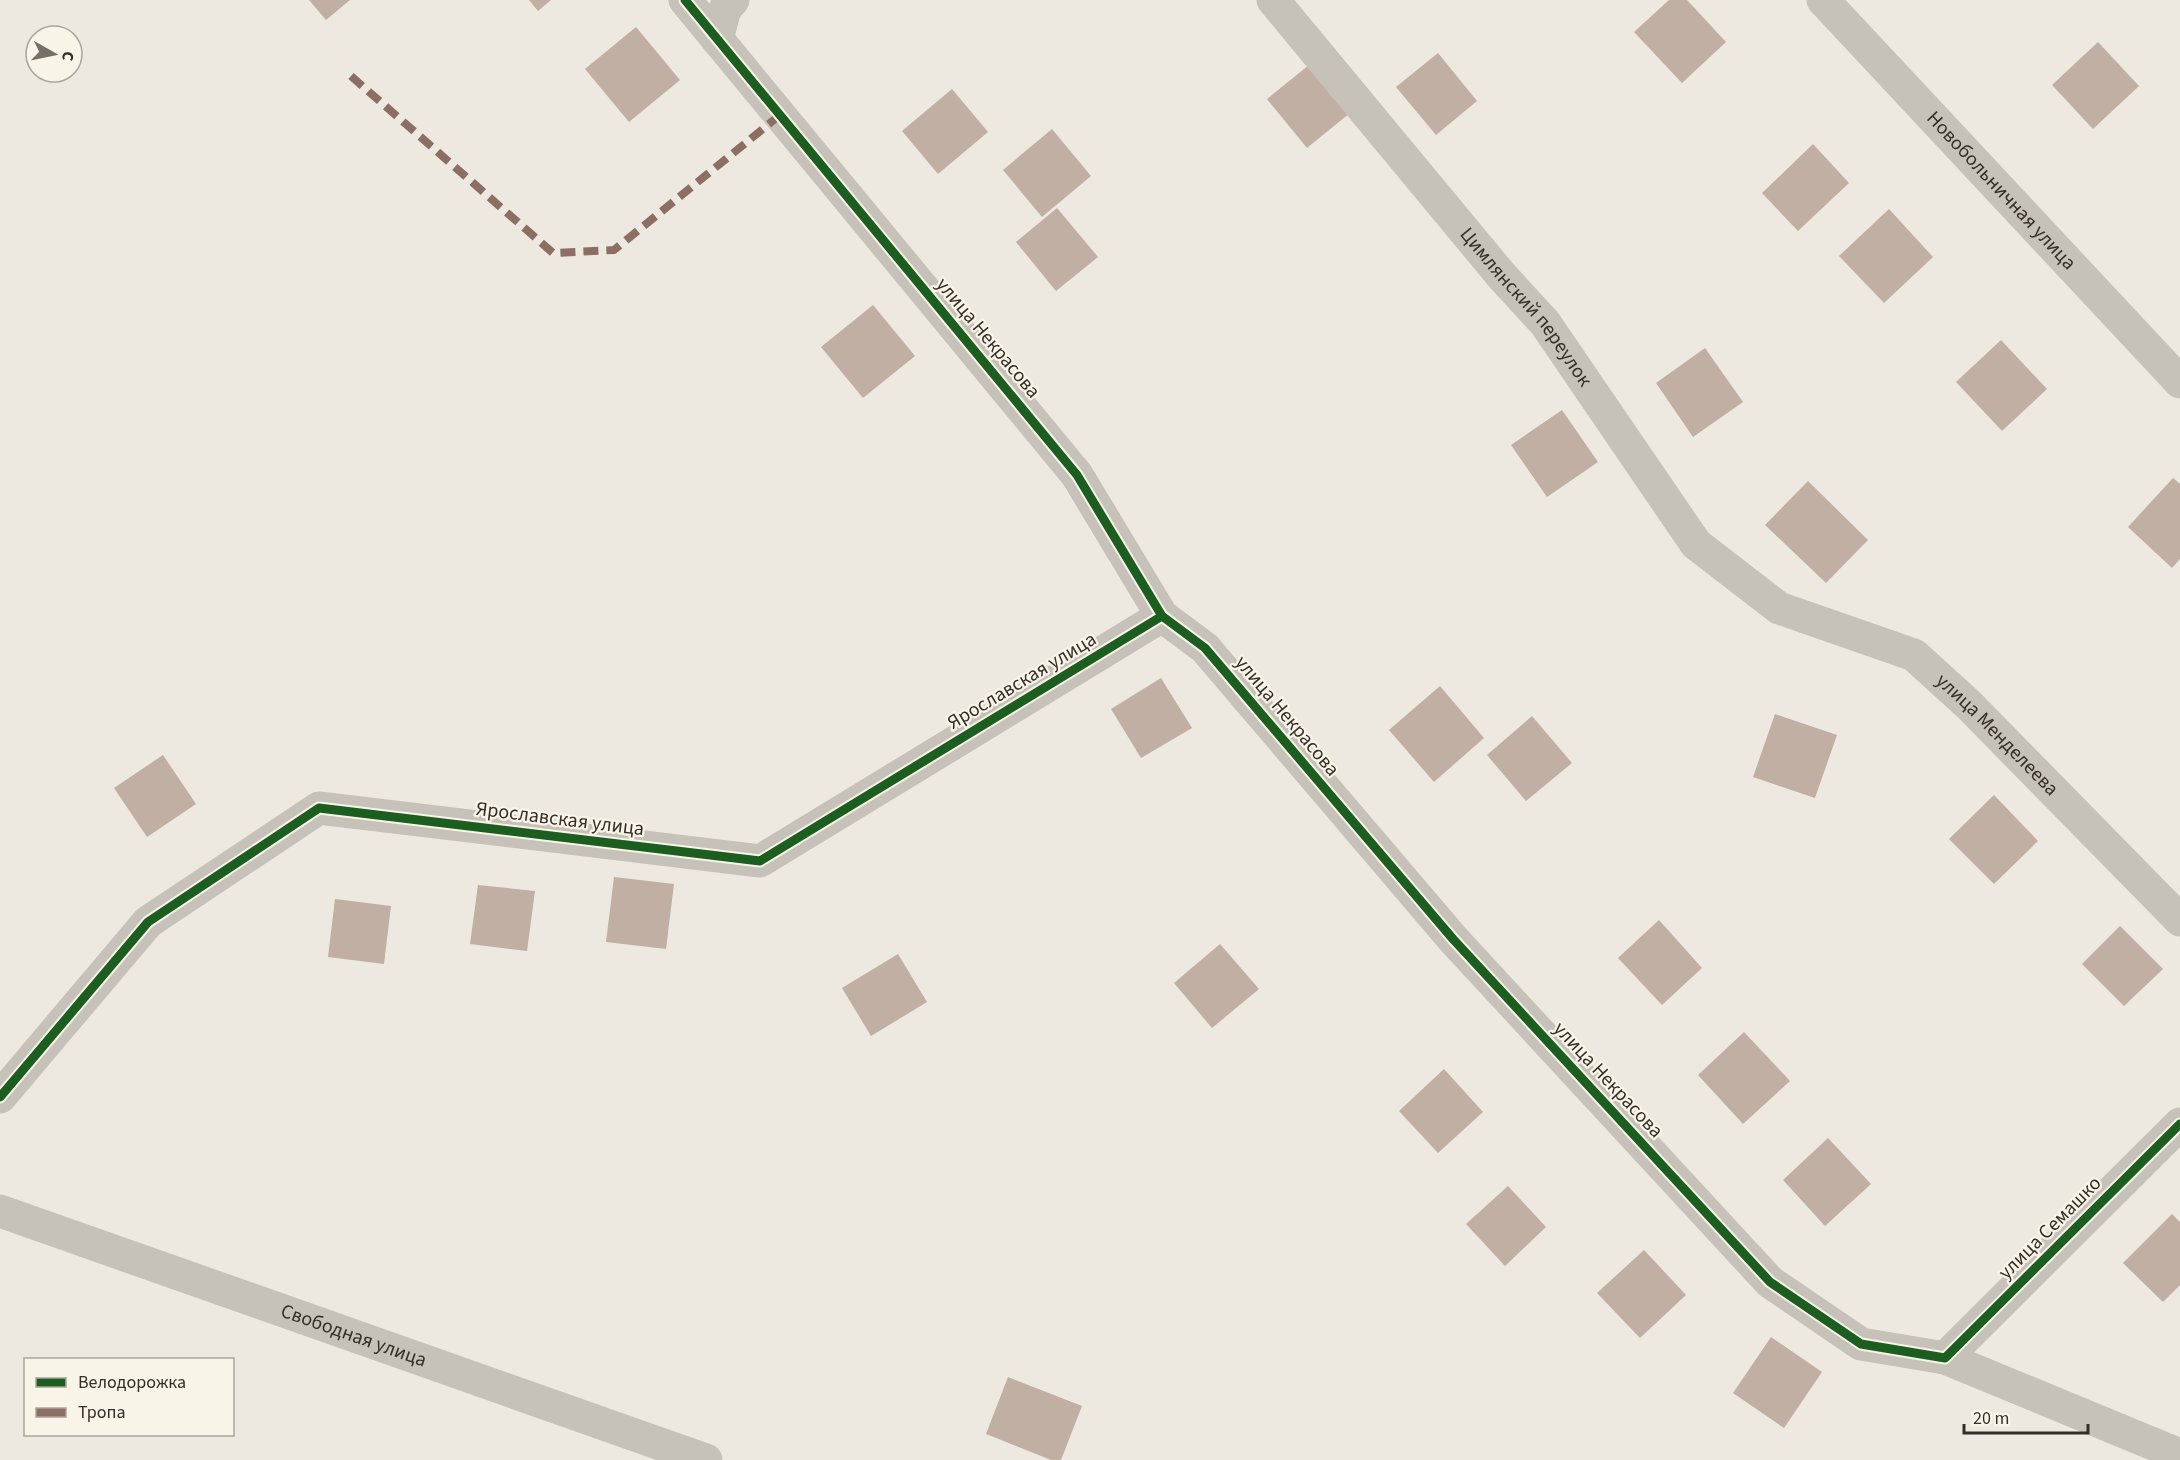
<svg xmlns="http://www.w3.org/2000/svg" width="2180" height="1460" viewBox="0 0 2180 1460" font-family="'Source Sans 3',sans-serif">
<style>
.building{fill:#c0afa2}
.lines{fill:none;stroke-linecap:round;stroke-linejoin:round}
.minor{stroke:#c6c1b9;stroke-width:33}
.quiet{stroke:#8d6e63;stroke-width:8;stroke-dasharray:15 8;stroke-linecap:butt}
.cycleway-casing{stroke:#f9f4e8;stroke-width:13}
.cycleway{stroke:#1b5e20;stroke-width:9}
.labels{text-anchor:middle;dominant-baseline:central;stroke-width:4.5;stroke-linejoin:round;paint-order:stroke}
.street-label{font-size:20px;fill:#362e28;stroke:#f9f4e8}
</style>
<rect width="100%" height="100%" fill="#ede9e0"/>
<g class="building">
<path d="M309 0H350L326 20Z"/>
<path d="M529 0H551L538 11Z"/>
<path d="M1669 0H1687L1726 42 1682 83 1634 32Z"/>
<path d="M636 27 680 80 629 122 585 69Z"/>
<path d="M2098 42 2139 86 2093 129 2052 85Z"/>
<path d="M1438 53 1477 101 1436 135 1396 87Z"/>
<path d="M1309 65 1350 113 1307 148 1267 99Z"/>
<path d="M952 89 988 132 938 174 902 131Z"/>
<path d="M1052 129 1091 176 1042 217 1003 170Z"/>
<path d="M1813 144 1849 183 1798 231 1762 193Z"/>
<path d="M1057 208 1098 257 1056 291 1016 242Z"/>
<path d="M1889 209 1933 257 1884 303 1839 256Z"/>
<path d="M873 305 915 356 863 398 821 347Z"/>
<path d="M2001 340 2047 389 2002 431 1956 382Z"/>
<path d="M1705 348 1743 402 1693 437 1656 383Z"/>
<path d="M1562 410 1598 462 1547 497 1511 445Z"/>
<path d="M2173 478 2180 484V559L2172 568 2128 527Z"/>
<path d="M1808 481 1868 540 1826 583 1765 525Z"/>
<path d="M1161 678 1192 728 1141 758 1111 709Z"/>
<path d="M1440 686 1484 738 1434 782 1389 730Z"/>
<path d="M1775 714 1837 735 1815 798 1753 777Z"/>
<path d="M1532 716 1572 763 1526 801 1487 755Z"/>
<path d="M163 755 196 804 147 837 114 788Z"/>
<path d="M1994 795 2038 841 1994 884 1949 839Z"/>
<path d="M614 877 674 884 666 949 606 942Z"/>
<path d="M478 885 535 891 527 951 470 944Z"/>
<path d="M335 899 391 906 384 964 328 957Z"/>
<path d="M1659 920 1702 968 1662 1005 1618 958Z"/>
<path d="M2120 926 2163 969 2124 1006 2082 964Z"/>
<path d="M1220 944 1259 989 1212 1028 1174 983Z"/>
<path d="M898 954 927 1002 871 1036 842 988Z"/>
<path d="M1744 1032 1790 1081 1743 1124 1698 1075Z"/>
<path d="M1444 1069 1483 1112 1438 1153 1399 1111Z"/>
<path d="M1828 1138 1871 1184 1825 1226 1783 1180Z"/>
<path d="M1508 1186 1546 1227 1505 1266 1466 1224Z"/>
<path d="M2172 1214 2180 1222V1285L2163 1302 2123 1263Z"/>
<path d="M1644 1250 1686 1295 1640 1338 1597 1293Z"/>
<path d="M1771 1337 1822 1372 1784 1428 1733 1393Z"/>
<path d="M1008 1377 1082 1406 1061 1460H1051L986 1434Z"/>
</g>
<g class="lines">
<g class="minor">
<path d="M685 0 1077 475 1162 616 1205 648 1453 939 1770 1282 1861 1344 1945 1358 2180 1455"/>
<path id="s1" d="M1273 0 1501 275 1545 323 1696 544 1779 608 1914 655 1969 705 2180 920"/>
<path id="s2" d="M1823 0 2180 382"/>
<path d="M717 39 725 9 733 0"/>
<path d="M0 1097 148 922 319 808 760 861 1162 616"/>
<path id="s3" d="M0 1211 706 1460"/>
<path d="M1945 1358 2180 1124"/>
</g>
<path class="quiet" d="M351 76 553 253 614 250 780 115"/>
<g class="cycleway-casing">
<g id="cycleway">
<path d="M685 0 1077 475 1162 616 1205 648 1453 939 1770 1282 1861 1344 1945 1358 2180 1124"/>
<path d="M0 1097 148 922 319 808 760 861 1162 616"/>
</g>
</g>
<use href="#cycleway" class="cycleway"/>
</g>
<g class="labels">
<g class="street-label">
<text stroke="none"><textPath href="#s2" startOffset="261">Новобольничная улица</textPath></text>
<text stroke="none"><textPath href="#s1" startOffset="398">Цимлянский переулок</textPath></text>
<text transform="translate(988 338) rotate(50)">улица Некрасова</text>
<text transform="translate(1022 681) rotate(-31)">Ярославская улица</text>
<text transform="translate(1287 716) rotate(50)">улица Некрасова</text>
<text stroke="none"><textPath href="#s1" startOffset="1053">улица Менделеева</textPath></text>
<text transform="translate(560 819) rotate(7)">Ярославская улица</text>
<text transform="translate(1608 1080) rotate(47)">улица Некрасова</text>
<text transform="translate(2050 1228) rotate(-45)">улица Семашко</text>
<text stroke="none"><textPath href="#s3" startOffset="375">Свободная улица</textPath></text>
</g>
</g>
<rect x="24" y="1358" width="210" height="78" fill="#f9f4e8" stroke="#aba59b" stroke-width="1.5"/>
<rect x="36" y="1378" width="30" height="9" fill="#1b5e20" stroke="#aba59b" stroke-width="1.5"/>
<text x="78" y="1388" font-size="18" fill="#362e28">Велодорожка</text>
<rect x="36" y="1408" width="30" height="9" fill="#8d6e63" stroke="#aba59b" stroke-width="1.5"/>
<text x="78" y="1418" font-size="18" fill="#362e28">Тропа</text>
<g transform="translate(54 54) rotate(99)"><circle r="28" fill="#f9f4e8" stroke="#aba59b" stroke-width="1.5"/>
<path d="M0-4.5L10 22L0 15L-10 22Z" fill="#766f68"/>
<text y="-9" font-size="16" font-weight="bold" text-anchor="middle" fill="#362e28">С</text>
</g>
<path d="M1964 1424v9h124v-9" fill="none" stroke="#362e28" stroke-width="3"/>
<text x="1973" y="1424" font-size="18" fill="#362e28" stroke="#f9f4e8" stroke-width="4.5" paint-order="stroke">20 m</text>
</svg>
